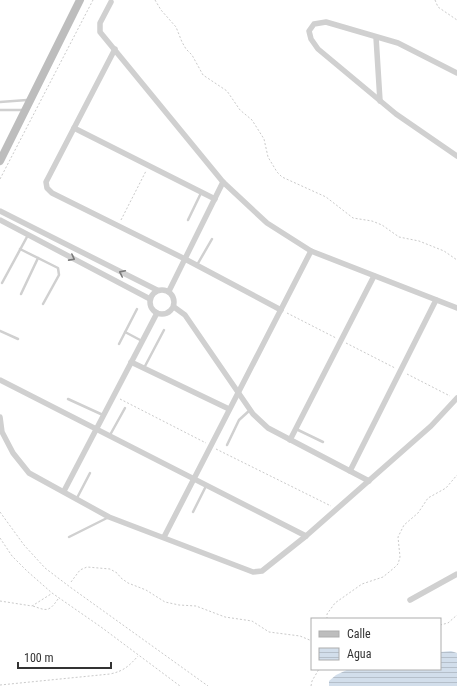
<svg xmlns="http://www.w3.org/2000/svg" width="457" height="686" viewBox="0 0 457 686" font-family="'Roboto Condensed',sans-serif">
<style>
.water{fill:url(#water-rules)}
.lines{fill:none;stroke-linecap:round;stroke-linejoin:round}
.path{stroke:#cacaca;stroke-width:1;stroke-dasharray:2 2;stroke-linecap:butt}
.lane{stroke:#d0d0d0;stroke-width:2.5}
.street{stroke:#d0d0d0;stroke-width:5.5}
.secondary{stroke:#bdbdbd;stroke-width:8}
.oneway{stroke:#7a7a7a}
</style>
<defs>
<pattern id="water-rules" width="6" height="5" patternUnits="userSpaceOnUse"><rect width="6" height="5" fill="#d2deeb"/><path d="M0 2.5h6" fill="none" stroke="#b5bfca"/></pattern>
</defs>
<rect width="100%" height="100%" fill="#fff"/>
<path class="water" d="M451 651 457 653V686H329V681L336 675 349 669H440V652Z"/>
<g class="lines">
<g class="path">
<path d="M155 0 161 10 176 27 182 42 186 49 192 55 203 75 227 91 240 110 252 120 264 139 268 157 277 172 282 177 326 197 353 218 372 221 382 225 399 237 419 241 444 251 457 260"/>
<path d="M435 0 438 7 457 20"/>
<path d="M0 179 93 0"/>
<path d="M121 220 146 171"/>
<path d="M287 313 336 338"/>
<path d="M346 343 395 368"/>
<path d="M407 374 450 396"/>
<path d="M120 399 206 443"/>
<path d="M216 449 331 506"/>
<path d="M0 512 24 545 45 568 70 587 208 686"/>
<path d="M0 538 12 556 27 571 52 593 101 627 180 686"/>
<path d="M71 582 80 570 87 567 110 569 117 573 121 578 128 583 146 590 165 602 179 605 196 606 225 617 252 621 269 632 300 636 312 641"/>
<path d="M0 601 32 606 51 594"/>
<path d="M33 606C47 611 49 612 58 599"/>
<path d="M327 619V614L335 603 362 584 383 577 394 568 398 564 400 557 398 537 404 525 418 513 428 498 446 488 457 475"/>
<path d="M440 625 448 623 457 615"/>
<path d="M0 685 110 674C124 671 129 666 138 656"/>
<path d="M311 686 312 681 319 669"/>
</g>
<g class="lane">
<path d="M0 102 27 100"/>
<path d="M0 110H23"/>
<path d="M188 220 201 193"/>
<path d="M20 249 58 268 59 275 43 304"/>
<path d="M197 265 212 239"/>
<path d="M2 283 28 235"/>
<path d="M21 294 38 258"/>
<path d="M0 331 18 339"/>
<path d="M125 332 142 341"/>
<path d="M119 344 137 309"/>
<path d="M144 368 164 330"/>
<path d="M68 399 103 415"/>
<path d="M296 429 323 442"/>
<path d="M110 435 125 408"/>
<path d="M227 445 239 420 250 410"/>
<path d="M77 498 90 473"/>
<path d="M193 512 206 486"/>
<path d="M69 537 109 517"/>
</g>
<g class="street">
<path d="M111 2 100 23V32L223 182 267 223 311 251 457 308"/>
<path d="M376 37 380 101"/>
<path d="M115 49 46 182 47 188 52 193 185 259 281 310"/>
<path d="M457 73 398 43 326 22 314 24 309 31 311 39 318 49 396 114 457 156"/>
<path d="M74 128 215 199"/>
<path d="M0 211 157 290"/>
<path d="M0 220 150 299"/>
<circle cx="162" cy="302" r="12"/>
<path d="M169 291 223 182"/>
<path d="M174 307 185 315 253 414 268 428 369 481"/>
<path d="M131 362 229 409"/>
<path d="M0 380 306 536"/>
<path d="M0 417 2 432 13 453 29 473 109 517 253 572 262 571 306 536 431 426 457 398"/>
<path d="M290 440 374 276"/>
<path d="M350 471 436 300"/>
<path d="M64 491 157 313"/>
<path d="M164 537 311 251"/>
<path d="M410 600 457 574"/>
</g>
<path class="secondary" d="M0 161 80 0"/>
</g>
<defs><path id="oneway-chevron" d="M-2-3.5L2.5 0L-2 3.5" fill="none" stroke-width="1.6" stroke-linecap="round" stroke-linejoin="round"/></defs>
<g class="oneway">
<use href="#oneway-chevron" transform="translate(72 258) rotate(28)"/>
<use href="#oneway-chevron" transform="translate(122 273) rotate(-154)"/>
</g>
<rect x="311" y="618" width="130" height="52" fill="#ffffff" stroke="#adadad"/>
<rect x="319" y="631" width="20" height="6" fill="#bdbdbd" stroke="#adadad"/>
<text x="347" y="638" font-size="12" fill="#333333">Calle</text>
<rect x="319" y="648" width="20" height="12" fill="url(#water-rules)" stroke="#adadad"/>
<text x="347" y="658" font-size="12" fill="#333333">Agua</text>
<path d="M18 662v6h93v-6" fill="none" stroke="#333333" stroke-width="2"/>
<text x="24" y="662" font-size="12" fill="#333333" stroke="#ffffff" stroke-width="3" paint-order="stroke">100 m</text>
</svg>
